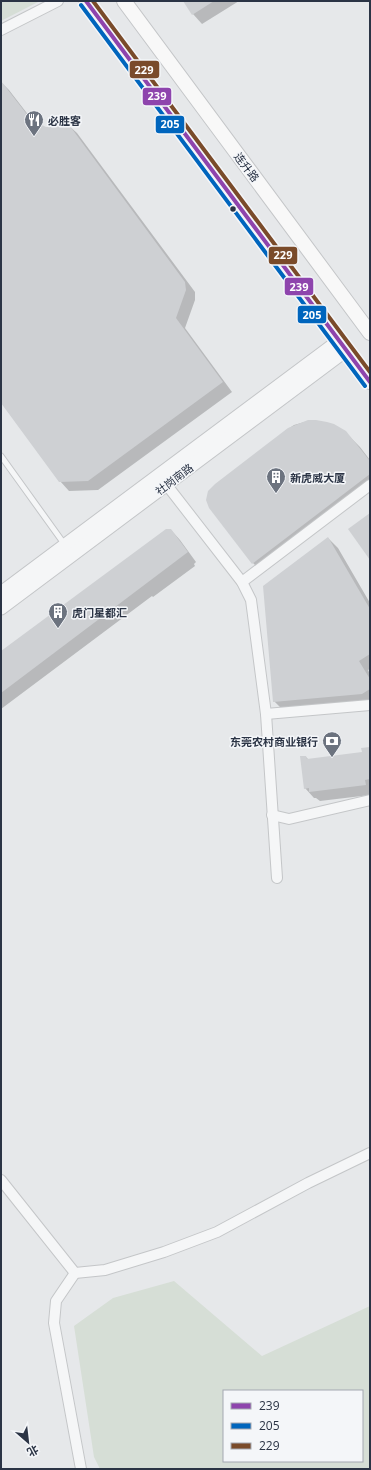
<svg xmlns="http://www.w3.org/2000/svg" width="371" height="1470" viewBox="0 0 371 1470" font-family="'Open Sans','Noto Sans SC',sans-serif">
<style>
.green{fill:#d6ded6;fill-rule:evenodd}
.shadow{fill:#0003}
.building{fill:#ced0d3}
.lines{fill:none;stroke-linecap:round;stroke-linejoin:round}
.service-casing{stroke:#c4c6c8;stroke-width:7}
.minor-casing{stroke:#c4c6c8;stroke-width:12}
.tertiary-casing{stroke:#c4c6c8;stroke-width:15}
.secondary-casing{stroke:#c4c6c8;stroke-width:16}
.service{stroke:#f5f6f7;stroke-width:5}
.minor{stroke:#f5f6f7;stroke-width:10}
.tertiary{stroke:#f5f6f7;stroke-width:13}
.secondary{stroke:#f8f8f8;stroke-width:14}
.bus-1-casing{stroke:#f4f6f9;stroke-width:7}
.bus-2-casing{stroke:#f4f6f9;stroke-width:7}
.bus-3-casing{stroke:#f4f6f9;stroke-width:7}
.bus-1{stroke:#8e44ad;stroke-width:4}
.bus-2{stroke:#0065bd;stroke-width:4}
.bus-3{stroke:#7a4b2a;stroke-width:4}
.bus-dot{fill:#2b3445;stroke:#f4f6f9;stroke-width:1.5}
.labels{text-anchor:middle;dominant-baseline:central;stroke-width:3;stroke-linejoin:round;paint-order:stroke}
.poi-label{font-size:11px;font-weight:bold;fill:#2b3445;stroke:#f4f6f9;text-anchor:start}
.street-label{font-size:11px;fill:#2b3445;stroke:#f4f6f9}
.line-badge{stroke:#f4f6f9;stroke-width:1.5}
.badge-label{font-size:11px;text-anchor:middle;font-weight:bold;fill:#fff}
</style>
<rect width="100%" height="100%" fill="#e6e8ea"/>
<g class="green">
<path d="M1 1H40L1 21Z"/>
<path d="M174 1281 262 1356 370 1306V1469H100L94 1457 74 1326 113 1298ZM224 1391H362V1461H224Z"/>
</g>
<g class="shadow">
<path d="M184 1H239L202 24 193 14Z"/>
<path d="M1 82 9 90 33 121 46 128H55L67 124 77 133 195 292V300L185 328 232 392 98 490 69 491 60 481 1 402Z"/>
<path d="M308 421 350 437 360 447 370 460V491L263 573 253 563 210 507 285 431 294 425Z"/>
<path d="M171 530 180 540 196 562 194 564 195 566 153 597 152 596 1 709V653Z"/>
<path d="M328 538 338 548 370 603V669L368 670 370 674V703L284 711 274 701Z"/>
<path d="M370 748V795L320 801 316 798H314L305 788 306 757 309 760 363 753Z"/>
</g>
<g class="building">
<path d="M183 1H214L192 15Z"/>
<path d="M1 81 29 117 38 123 46 127H55L67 122 185 282 186 290 176 318 223 382 88 481 59 482 1 403Z"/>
<path d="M308 420H316L327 422 334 424 346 431 370 461V474L252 564 209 508 206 500 208 491 215 484 288 428Z"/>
<path d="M370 513V560L348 529Z"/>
<path d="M166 529H171L188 552 1 693V651Z"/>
<path d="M328 537 370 609V654L359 661 370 679V689L362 694 273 702 263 586Z"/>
<path d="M370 747V779L365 780 366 785 309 792V788L304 789 300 756H306L307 759 362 752 361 748Z"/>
</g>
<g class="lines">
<g class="service-casing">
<path id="service" d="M1 456 65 545"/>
</g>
<g class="minor-casing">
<g id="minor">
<path d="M1 30 58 1"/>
<path d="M166 484 242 582 251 600 266 714 277 878"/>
<path d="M242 582 370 485"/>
<path d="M266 714 370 705"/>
<path d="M272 815 289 819 370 800"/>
<path d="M1 1180 75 1273 105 1270 164 1252 217 1232 308 1183 370 1153"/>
<path d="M75 1273 56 1301 54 1323 81 1469"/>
</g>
</g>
<g class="tertiary-casing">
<g id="tertiary">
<path d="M1 593 339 341"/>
<path d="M1 608 346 350"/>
</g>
</g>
<g class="secondary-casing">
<g id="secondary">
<path d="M86 1 370 382"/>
<path d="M124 1 370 333"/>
</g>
</g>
<use href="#service" class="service"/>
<use href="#minor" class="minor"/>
<use href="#tertiary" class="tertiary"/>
<use href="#secondary" class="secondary"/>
<g class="bus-1-casing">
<path id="bus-1" d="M86 1 370 382"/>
</g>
<g class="bus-2-casing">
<path id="bus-2" d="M81 5 365 386"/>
</g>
<g class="bus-3-casing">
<path id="bus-3" d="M93 1 370 372"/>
</g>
<use href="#bus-1" class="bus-1"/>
<use href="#bus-2" class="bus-2"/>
<use href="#bus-3" class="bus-3"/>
</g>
<defs>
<g id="restaurant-pin" transform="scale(1)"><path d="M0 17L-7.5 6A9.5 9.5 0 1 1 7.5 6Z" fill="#6c737f" stroke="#f4f6f9"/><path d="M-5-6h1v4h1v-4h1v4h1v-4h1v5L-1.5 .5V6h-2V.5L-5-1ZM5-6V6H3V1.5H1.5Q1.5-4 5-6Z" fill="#fff"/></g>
<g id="building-pin" transform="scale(1)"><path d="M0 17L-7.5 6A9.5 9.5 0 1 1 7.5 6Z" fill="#6c737f" stroke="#f4f6f9"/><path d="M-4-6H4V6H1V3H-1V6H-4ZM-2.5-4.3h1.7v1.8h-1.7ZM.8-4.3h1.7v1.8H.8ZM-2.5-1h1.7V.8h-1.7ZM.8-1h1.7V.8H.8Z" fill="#fff"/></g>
<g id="bank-pin" transform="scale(1)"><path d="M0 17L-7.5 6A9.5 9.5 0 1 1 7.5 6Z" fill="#6c737f" stroke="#f4f6f9"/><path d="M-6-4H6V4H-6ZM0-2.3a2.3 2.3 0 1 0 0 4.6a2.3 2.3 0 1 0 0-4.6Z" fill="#fff"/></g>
</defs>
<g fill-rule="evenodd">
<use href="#restaurant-pin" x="34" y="120"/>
<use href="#building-pin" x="276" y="477"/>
<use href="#building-pin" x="58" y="612"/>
<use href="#bank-pin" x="332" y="741"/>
</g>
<circle class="bus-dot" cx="233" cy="209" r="3.5"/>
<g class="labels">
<g class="poi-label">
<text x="48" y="120">必胜客</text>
<text x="290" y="477">新虎威大厦</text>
<text x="72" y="612">虎门星都汇</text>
<text x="318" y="741" text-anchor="end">东莞农村商业银行</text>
</g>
<g class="street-label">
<text transform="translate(247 167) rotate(53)">连升路</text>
<text transform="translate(174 479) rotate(-37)">社岗南路</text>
</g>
</g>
<g class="line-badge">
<rect x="129" y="60" width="31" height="19" rx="4" fill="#7a4b2a"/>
<rect x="142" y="87" width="30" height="19" rx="4" fill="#8e44ad"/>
<rect x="155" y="115" width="30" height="19" rx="4" fill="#0065bd"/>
<rect x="268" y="246" width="30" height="19" rx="4" fill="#7a4b2a"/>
<rect x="284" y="277" width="30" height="19" rx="4" fill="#8e44ad"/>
<rect x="297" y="305" width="30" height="19" rx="4" fill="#0065bd"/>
</g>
<g class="badge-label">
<text x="144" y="74">229</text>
<text x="157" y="100">239</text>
<text x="170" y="128">205</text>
<text x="283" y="259">229</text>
<text x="299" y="291">239</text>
<text x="312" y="319">205</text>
</g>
<rect width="371" height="1470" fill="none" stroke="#2b3445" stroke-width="4"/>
<rect x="223" y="1390" width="140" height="72" fill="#f4f6f9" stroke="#a4a8b1"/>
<rect x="231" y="1403" width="20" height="6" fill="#8e44ad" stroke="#a4a8b1"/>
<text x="259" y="1410" font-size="12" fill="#2b3445">239</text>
<rect x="231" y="1423" width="20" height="6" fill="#0065bd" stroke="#a4a8b1"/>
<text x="259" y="1430" font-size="12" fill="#2b3445">205</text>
<rect x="231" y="1443" width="20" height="6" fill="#7a4b2a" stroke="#a4a8b1"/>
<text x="259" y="1450" font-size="12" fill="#2b3445">229</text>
<g transform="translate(28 1442) rotate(152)" stroke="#f4f6f9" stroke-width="3" paint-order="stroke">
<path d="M0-3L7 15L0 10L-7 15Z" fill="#2b3445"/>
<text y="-6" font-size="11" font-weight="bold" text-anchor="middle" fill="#2b3445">北</text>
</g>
</svg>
